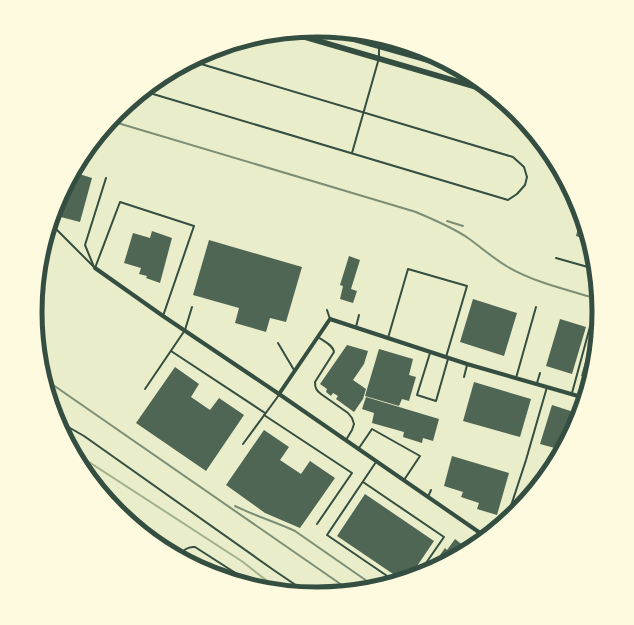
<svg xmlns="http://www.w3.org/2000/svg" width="634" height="625" viewBox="0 0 634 625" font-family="'Sofia Sans Condensed',sans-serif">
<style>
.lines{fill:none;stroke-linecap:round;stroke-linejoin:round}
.stream{stroke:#a3b18a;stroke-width:2}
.building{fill:#4f6655}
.service{stroke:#344e41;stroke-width:2}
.minor{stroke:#344e41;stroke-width:4}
.secondary{stroke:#344e41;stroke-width:5.5}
.rail{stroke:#7c8e77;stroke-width:2}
.rim{fill:none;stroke:#344e41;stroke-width:5}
</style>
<rect width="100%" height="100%" fill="#e9edc9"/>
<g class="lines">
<path class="stream" d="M72 451 243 562 262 577 283 592"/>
</g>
<g class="building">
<path d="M73 172 92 178 80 222 53 215 56 204Z"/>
<path d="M581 216 589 240 576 236Z"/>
<path d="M152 231 172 238 160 283 146 278 147 276 139 274 141 268 124 263 133 233 150 238Z"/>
<path d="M209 240 302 267 286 322 270 318 266 332 235 323 239 308 193 295Z"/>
<path d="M349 256 360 260 351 289 357 291 353 303 340 299 343 286 340 285Z"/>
<path d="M473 299 517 313 504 356 460 342Z"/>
<path d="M560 319 586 327 572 374 546 366Z"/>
<path d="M594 330 598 331 594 368 591 379 581 376Z"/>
<path d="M347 345 368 351 364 364 353 380 366 389 363 399 354 412 336 399 338 396 333 393 331 396 326 392 327 389 320 384Z"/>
<path d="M379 349 413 359 409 375 416 377 409 401 402 399 399 406 365 396Z"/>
<path d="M175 367 199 384 191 397 210 410 219 398 244 415 206 471 136 423Z"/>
<path d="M474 382 531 399 520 437 463 421Z"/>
<path d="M366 397 439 419 433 441 423 438 422 443 403 437 404 432 372 423 374 413 362 409Z"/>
<path d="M552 405 580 414 578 421 562 450 540 444Z"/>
<path d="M264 430 289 447 280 460 301 474 310 461 335 478 300 528 265 513 226 485Z"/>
<path d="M452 456 509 473 497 515 477 509 479 503 461 497 463 492 444 486Z"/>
<path d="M531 483 539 485 525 502Z"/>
<path d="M365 494 434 541 409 578 402 580 337 536Z"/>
<path d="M455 539 469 550 428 572 445 548 447 550Z"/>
</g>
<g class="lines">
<g class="service">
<path d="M143 91 508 200 517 194 525 185 527 177 524 167 513 157 191 61"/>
<path d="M352 153 379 58V46L381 38"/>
<path d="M50 223 94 267"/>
<path d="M556 258 595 269"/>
<path d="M94 267 85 245 106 178"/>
<path d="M95 268 120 202 194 226 163 316"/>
<path d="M327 310 330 319"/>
<path d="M356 327 359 315"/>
<path d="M318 337C324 341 333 345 334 352L315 382C315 388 316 390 321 394L348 413 352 418 354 424 352 430 346 440"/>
<path d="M388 338 408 269 467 286 446 357"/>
<path d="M278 343 294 370"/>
<path d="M171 351 265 413"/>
<path d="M430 353 417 395 436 401 448 359"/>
<path d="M464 377 467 365"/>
<path d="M516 378 536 307"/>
<path d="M537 383 540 373"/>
<path d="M145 389 185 330 192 307"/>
<path d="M572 393 591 323"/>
<path d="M264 415 352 473 317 524"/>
<path d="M56 420 84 436 275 571 309 594"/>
<path d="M243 444 279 395"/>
<path d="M359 448 372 429 420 456 404 480"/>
<path d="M376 462 327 535 396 582"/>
<path d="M363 482 444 537 417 576"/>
<path d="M428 497 431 490"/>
<path d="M506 521 526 460 547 387"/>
<path d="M178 557C183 551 187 546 195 547L262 590"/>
</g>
<g class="minor">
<path d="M95 268 163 316 279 394 486 537"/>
<path d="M279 394 330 319 467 364 585 398"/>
</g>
<g class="secondary">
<path d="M325 31 456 68"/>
<path d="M291 33 490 91"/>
<path d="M89 478C118 501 143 527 170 553"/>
</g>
<g class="rail">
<path d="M111 121 416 212C434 220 452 227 468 238 482 248 494 259 508 267 536 283 568 290 598 299"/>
<path d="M447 221 463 226"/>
<path d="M43 378 352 592"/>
<path d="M235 506C255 516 276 522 295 531L377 588"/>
</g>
</g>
<path d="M0 0H634V625H0ZM42 312a275 275 0 1 1 550 0a275 275 0 1 1-550 0Z" fill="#fefae0" fill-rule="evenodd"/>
<path class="rim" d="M42 312a275 275 0 1 1 550 0a275 275 0 1 1-550 0Z"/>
</svg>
